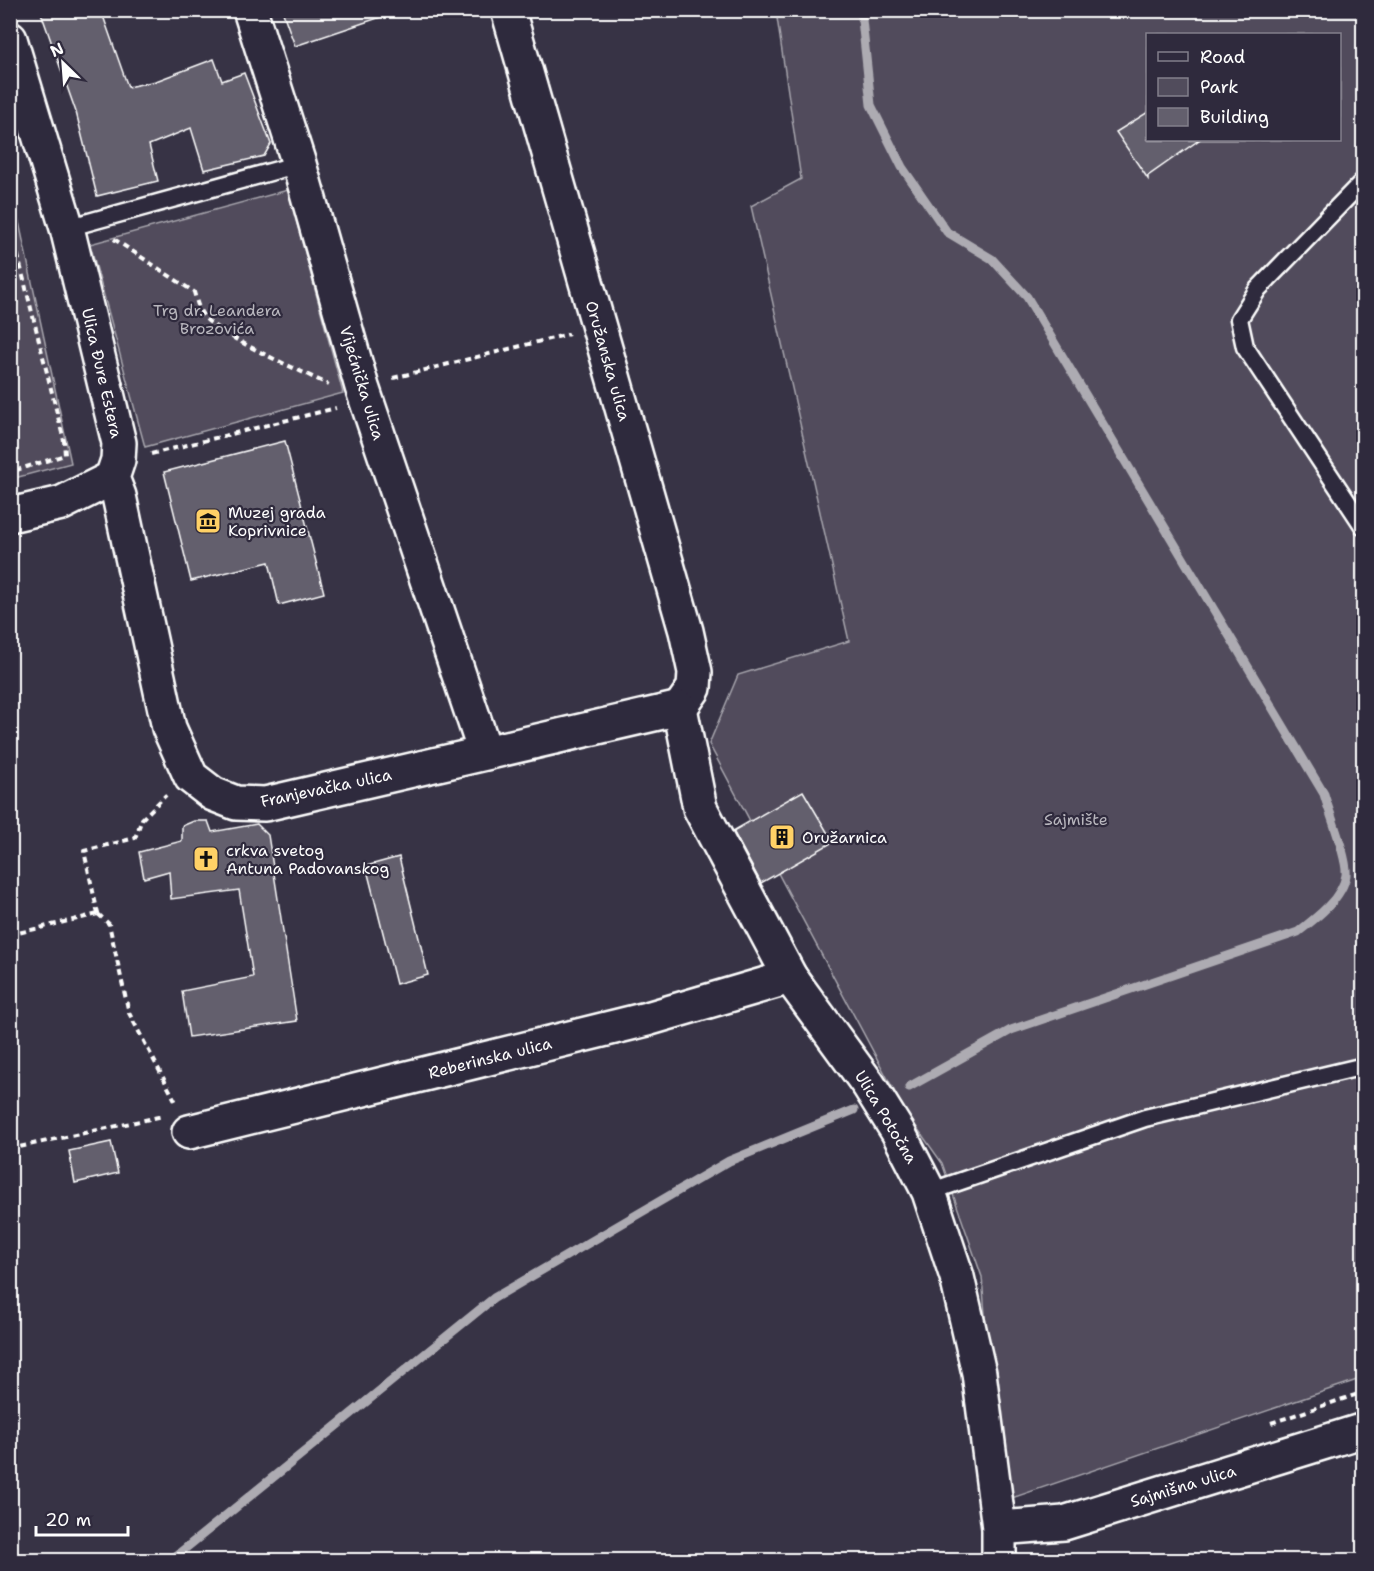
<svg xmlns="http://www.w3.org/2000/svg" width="1374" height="1571" viewBox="0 0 1374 1571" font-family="'Shantell Sans',sans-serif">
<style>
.green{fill:#514c5c;stroke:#a8a6ae;stroke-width:1.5;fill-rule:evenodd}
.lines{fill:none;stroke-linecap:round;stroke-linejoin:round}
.stream{stroke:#adabb2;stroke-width:9}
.building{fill:#635f6d;stroke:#fff;stroke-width:1.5}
.service-casing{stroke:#fff;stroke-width:21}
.minor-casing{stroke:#fff;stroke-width:38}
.path{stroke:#fff;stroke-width:4;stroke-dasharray:6 4.5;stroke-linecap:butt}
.service{stroke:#2f2a3d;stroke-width:16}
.minor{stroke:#2f2a3d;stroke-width:33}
.labels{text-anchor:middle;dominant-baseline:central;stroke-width:4.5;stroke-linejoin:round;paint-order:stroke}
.park-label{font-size:16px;fill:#b9b7be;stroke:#2f2a3d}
.street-label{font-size:16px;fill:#fff;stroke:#2f2a3d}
.poi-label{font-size:16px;fill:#fff;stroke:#2f2a3d;text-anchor:start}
</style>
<rect width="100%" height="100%" fill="#373345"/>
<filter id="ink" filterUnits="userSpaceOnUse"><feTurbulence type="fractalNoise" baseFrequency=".0167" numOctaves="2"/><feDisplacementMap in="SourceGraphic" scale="12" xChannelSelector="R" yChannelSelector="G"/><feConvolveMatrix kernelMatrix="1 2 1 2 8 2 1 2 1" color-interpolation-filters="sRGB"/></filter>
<g filter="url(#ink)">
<g class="green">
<path d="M776 11H1363V1378L1000 1502 982 1277 942 1163 905 1111 709 744 738 675 849 641 751 206 801 179ZM1148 34H1340V140H1148Z"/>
<path d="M11 185 71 463 11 479H10Z"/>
<path d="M288 190 343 393 145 447 90 244Z"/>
</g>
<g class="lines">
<g class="stream">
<path d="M861 10 871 105 902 167 947 232 992 259 1027 297 1324 794C1329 812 1348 859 1346 875 1343 898 1315 919 1298 932L1011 1030 909 1087"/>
<path d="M171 1560 494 1298 729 1161 854 1110"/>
</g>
</g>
<g class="building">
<path d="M40 10H101L128 87 156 81 214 59 222 81 244 73 271 144 264 156 204 170 191 128 149 145 158 181 97 196 76 112Z"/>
<path d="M282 10H387V15L295 46Z"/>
<path d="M1148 112V140H1199L1148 176V179L1116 132Z"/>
<path d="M285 441 324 593 279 605 269 562 191 581 164 472Z"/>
<path d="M803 791 833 842 761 883 733 831Z"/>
<path d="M194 821H208L212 832 257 824 268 835 297 1021 189 1037 182 991 253 977 239 890 171 899 169 871 144 878 139 852 182 841V826Z"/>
<path d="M399 857 428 975 396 984 366 866Z"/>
<path d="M111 1142 118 1173 75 1183 69 1151Z"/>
</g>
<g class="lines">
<g class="service-casing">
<g id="service">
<path d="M1364 180 1258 289 1239 319 1245 347 1364 527"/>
<path d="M67 228 299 164"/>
<path d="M929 1192 1145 1118 1364 1066"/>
</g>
</g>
<g class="minor-casing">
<g id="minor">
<path d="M250 10 299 164 362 387 485 752"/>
<path d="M508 10 686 631 695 672 694 688 680 708"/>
<path d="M10 39 67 228 119 443 118 460 112 478 119 496 169 728 191 777 213 794 236 803 265 804 680 708"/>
<path d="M10 515 62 503 112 478"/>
<path d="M680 708 700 808 790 977 868 1084 898 1132 929 1192 957 1277 979 1373 999 1528V1560"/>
<path d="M189 1132 647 1019 790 977"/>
<path d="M999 1528 1064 1523 1364 1430"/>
</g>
</g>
<g class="path">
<path d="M10 224 64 441 65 455 10 472"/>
<path d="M114 239 194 292C197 303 200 314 208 321 239 345 293 367 329 385"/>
<path d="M393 378 569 334"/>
<path d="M151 454 336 408"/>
<path d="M98 914 109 924 129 1013 177 1104"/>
<path d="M98 914 84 851 135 838 142 819 166 795"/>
<path d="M10 935 98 914"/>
<path d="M10 1149 163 1116"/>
<path d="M1271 1423 1364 1392"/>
</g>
<use href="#service" class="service"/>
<use href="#minor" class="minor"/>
</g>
</g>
<defs>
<g id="museum-square" transform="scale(1.35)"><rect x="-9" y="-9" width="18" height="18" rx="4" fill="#ffd166" stroke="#2f2a3d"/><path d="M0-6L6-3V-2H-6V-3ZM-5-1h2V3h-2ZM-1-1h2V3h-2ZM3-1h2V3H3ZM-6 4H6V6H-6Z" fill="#111"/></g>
<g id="building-square" transform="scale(1.35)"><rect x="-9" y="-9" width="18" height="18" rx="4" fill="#ffd166" stroke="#2f2a3d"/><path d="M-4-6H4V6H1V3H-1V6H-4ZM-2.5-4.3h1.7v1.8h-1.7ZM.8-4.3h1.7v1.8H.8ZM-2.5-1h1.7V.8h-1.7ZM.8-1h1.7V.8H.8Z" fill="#111"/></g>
<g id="church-square" transform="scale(1.35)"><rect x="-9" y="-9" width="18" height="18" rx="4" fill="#ffd166" stroke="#2f2a3d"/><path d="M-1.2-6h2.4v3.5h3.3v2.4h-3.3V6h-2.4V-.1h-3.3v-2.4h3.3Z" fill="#111"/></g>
</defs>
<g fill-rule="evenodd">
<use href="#museum-square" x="208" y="521"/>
<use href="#building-square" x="782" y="837"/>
<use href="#church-square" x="206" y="859"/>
</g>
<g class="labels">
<g class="park-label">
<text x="217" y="310">Trg dr. Leandera<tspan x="217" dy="18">Brozovića</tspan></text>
<text x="1076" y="819">Sajmište</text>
</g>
<g class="street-label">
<text transform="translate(608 361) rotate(74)">Oružanska ulica</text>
<text transform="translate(102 373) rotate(77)">Ulica Đure Estera</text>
<text transform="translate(362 383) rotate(73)">Vijećnička ulica</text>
<text transform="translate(326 788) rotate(-12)">Franjevačka ulica</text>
<text transform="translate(490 1058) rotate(-14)">Reberinska ulica</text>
<text transform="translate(886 1117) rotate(59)">Ulica Potočna</text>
<text transform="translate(1183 1486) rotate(-17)">Sajmišna ulica</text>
</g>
<g class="poi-label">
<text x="228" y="512">Muzej grada<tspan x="228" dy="18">Koprivnice</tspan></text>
<text x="802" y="837">Oružarnica</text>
<text x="226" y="850">crkva svetog<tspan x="226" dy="18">Antuna Padovanskog</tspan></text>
</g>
</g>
<rect width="1374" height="1571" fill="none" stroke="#2f2a3d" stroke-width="36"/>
<rect x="18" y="18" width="1338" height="1535" fill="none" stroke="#fff" stroke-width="2" filter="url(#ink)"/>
<rect x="1146" y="33" width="195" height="108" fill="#2f2a3d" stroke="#827f8b" stroke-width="1.5"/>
<rect x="1158" y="52" width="30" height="9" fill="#2f2a3d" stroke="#827f8b" stroke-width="1.5"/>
<text x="1200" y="63" font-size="18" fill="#ffffff">Road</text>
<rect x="1158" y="78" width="30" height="18" fill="#514c5c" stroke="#827f8b" stroke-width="1.5"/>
<text x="1200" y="93" font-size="18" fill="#ffffff">Park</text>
<rect x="1158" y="108" width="30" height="18" fill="#635f6d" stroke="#827f8b" stroke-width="1.5"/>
<text x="1200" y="123" font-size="18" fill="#ffffff">Building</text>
<g transform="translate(63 63) rotate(335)" stroke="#2f2a3d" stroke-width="4.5" paint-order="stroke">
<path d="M0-4.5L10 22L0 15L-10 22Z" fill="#ffffff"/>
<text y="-9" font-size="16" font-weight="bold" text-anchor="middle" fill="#ffffff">N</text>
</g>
<path d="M36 1526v9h92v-9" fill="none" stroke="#ffffff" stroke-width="3"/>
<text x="45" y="1526" font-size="18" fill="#ffffff" stroke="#2f2a3d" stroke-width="4.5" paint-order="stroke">20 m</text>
</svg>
